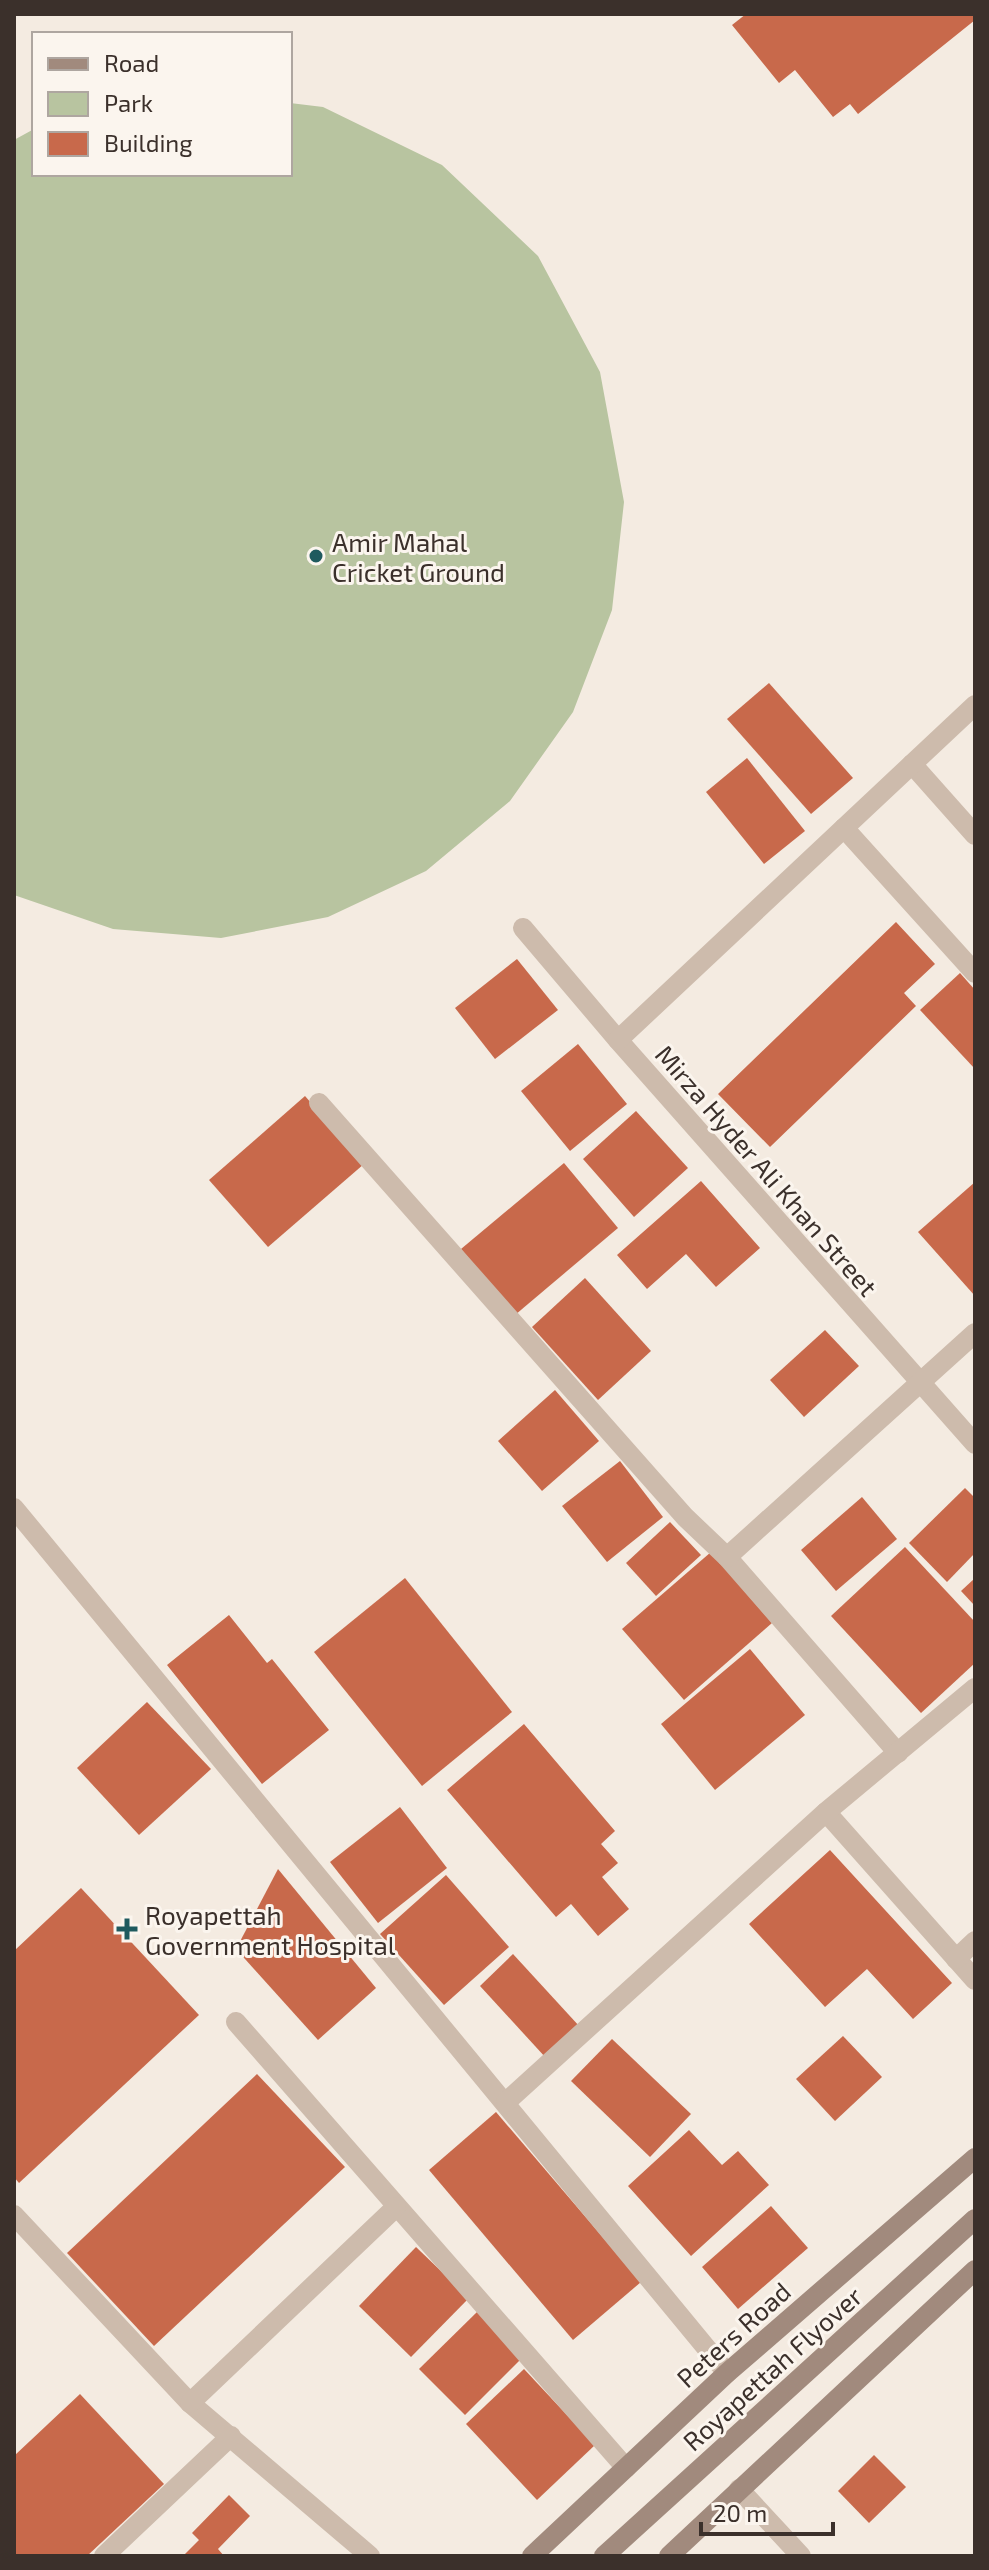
<svg xmlns="http://www.w3.org/2000/svg" width="989" height="2570" viewBox="0 0 989 2570" font-family="'Exo 2',sans-serif">
<style>
.green{fill:#b8c4a0}
.building{fill:#c8694b}
.lines{fill:none;stroke-linecap:round;stroke-linejoin:round}
.lane{stroke:#cdbbac;stroke-width:20}
.street{stroke:#cdbbac;stroke-width:20}
.secondary{stroke:#a18a7d;stroke-width:20}
.poi-dot{fill:#1f5a5e;stroke:#fbf5ee;stroke-width:3}
.labels{text-anchor:middle;dominant-baseline:central;stroke-width:6;stroke-linejoin:round;paint-order:stroke}
.poi-label{font-size:26px;fill:#3b302b;stroke:#fbf5ee;text-anchor:start}
.street-label{font-size:26px;fill:#3b302b;stroke:#fbf5ee}
</style>
<rect width="100%" height="100%" fill="#f4ebe1"/>
<path class="green" d="M290 103 323 107 442 165 538 256 600 372 624 502 612 610 573 712 510 801 426 871 328 917 221 938 113 929 14 895V140L34 129V174H290Z"/>
<g class="building">
<path d="M746 14H975V20L858 114 850 104 833 117 795 70 779 83 732 25Z"/>
<path d="M769 683 853 778 811 814 727 719Z"/>
<path d="M747 758 805 831 764 864 706 792Z"/>
<path d="M896 922 935 964 904 993 916 1006 770 1147 718 1094Z"/>
<path d="M517 959 558 1010 495 1059 455 1008Z"/>
<path d="M960 973 975 990V1069L920 1010Z"/>
<path d="M578 1044 627 1104 570 1151 521 1091Z"/>
<path d="M305 1096 364 1164 268 1247 209 1180Z"/>
<path d="M636 1111 688 1168 634 1217 583 1159Z"/>
<path d="M564 1163 618 1228 515 1315 461 1249Z"/>
<path d="M701 1181 760 1248 716 1287 686 1254 647 1289 617 1255Z"/>
<path d="M975 1182V1296L918 1232Z"/>
<path d="M585 1278 651 1351 598 1400 532 1327Z"/>
<path d="M825 1330 859 1366 804 1417 770 1380Z"/>
<path d="M555 1390 599 1441 542 1491 498 1441Z"/>
<path d="M620 1461 663 1517 607 1562 562 1506Z"/>
<path d="M965 1488 975 1498V1553L947 1582 909 1543Z"/>
<path d="M862 1497 897 1539 836 1591 801 1550Z"/>
<path d="M670 1522 701 1555 656 1596 626 1563Z"/>
<path d="M905 1547 975 1622V1663L921 1713 831 1616Z"/>
<path d="M711 1552 772 1623 684 1700 622 1629Z"/>
<path d="M405 1578 512 1712 422 1786 314 1652Z"/>
<path d="M975 1578V1606L961 1591Z"/>
<path d="M229 1615 267 1663 272 1659 329 1730 262 1784 167 1665Z"/>
<path d="M750 1649 805 1715 715 1790 661 1724Z"/>
<path d="M147 1702 211 1769 139 1835 77 1768Z"/>
<path d="M524 1724 615 1831 601 1844 618 1863 602 1877 629 1909 598 1936 571 1904 556 1917 447 1790Z"/>
<path d="M400 1807 447 1868 378 1923 330 1862Z"/>
<path d="M830 1850 952 1983 913 2019 867 1969 825 2007 749 1924Z"/>
<path d="M278 1869 376 1988 318 2040 236 1949Z"/>
<path d="M446 1875 509 1947 444 2005 380 1934Z"/>
<path d="M81 1888 199 2015 19 2183 14 2177V1951Z"/>
<path d="M513 1954 580 2027 546 2058 480 1986Z"/>
<path d="M843 2036 882 2077 835 2121 796 2079Z"/>
<path d="M612 2039 691 2114 650 2157 571 2081Z"/>
<path d="M257 2074 345 2167 154 2346 67 2253Z"/>
<path d="M496 2112 641 2282 573 2340 429 2170Z"/>
<path d="M689 2130 722 2165 738 2151 769 2185 691 2256 628 2186Z"/>
<path d="M771 2206 808 2248 738 2309 702 2267Z"/>
<path d="M416 2247 469 2298 411 2357 359 2306Z"/>
<path d="M477 2312 522 2358 465 2415 419 2369Z"/>
<path d="M524 2369 595 2445 537 2500 466 2424Z"/>
<path d="M80 2394 164 2484 87 2556H14V2456Z"/>
<path d="M874 2455 906 2487 869 2523 838 2491Z"/>
<path d="M229 2495 250 2516 218 2549 224 2556H183L199 2540 192 2533Z"/>
</g>
<g class="lines">
<g class="lane">
<path d="M236 2022 626 2468"/>
<path d="M14 2215 190 2403 370 2556"/>
<path d="M190 2403 396 2207"/>
<path d="M104 2556 231 2436"/>
</g>
<g class="street">
<path d="M912 764 975 835"/>
<path d="M844 828 975 973"/>
<path d="M523 928 618 1040 975 1444"/>
<path d="M618 1040 975 705"/>
<path d="M319 1103 685 1517 727 1557 898 1753"/>
<path d="M14 1508 727 2373"/>
<path d="M727 1557 975 1333"/>
<path d="M826 1812 975 1980"/>
<path d="M956 1959 975 1941"/>
<path d="M506 2102 826 1812 975 1688"/>
<path d="M739 2489 801 2556"/>
</g>
<g class="secondary">
<path d="M532 2556 727 2373 975 2158"/>
<path d="M604 2556 975 2219"/>
<path d="M669 2556 975 2270"/>
</g>
</g>
<g class="poi-dot">
<circle cx="316" cy="556" r="8"/>
<path d="M123 1917h8v8h8v8h-8v8h-8v-8h-8v-8h8z"/>
</g>
<g class="labels">
<g class="poi-label">
<text x="332" y="541">Amir Mahal<tspan x="332" dy="30">Cricket Ground</tspan></text>
<text x="145" y="1914">Royapettah<tspan x="145" dy="30">Government Hospital</tspan></text>
</g>
<g class="street-label">
<text transform="translate(767 1170) rotate(49)">Mirza Hyder Ali Khan Street</text>
<text transform="translate(733 2334) rotate(-42)">Peters Road</text>
<text transform="translate(772 2368) rotate(-42)">Royapettah Flyover</text>
</g>
</g>
<rect width="989" height="2570" fill="none" stroke="#3b302b" stroke-width="32"/>
<rect x="32" y="32" width="260" height="144" fill="#fbf5ee" stroke="#aea6a0" stroke-width="2"/>
<rect x="48" y="58" width="40" height="12" fill="#a18a7d" stroke="#aea6a0" stroke-width="2"/>
<text x="104" y="72" font-size="24" fill="#3b302b">Road</text>
<rect x="48" y="92" width="40" height="24" fill="#b8c4a0" stroke="#aea6a0" stroke-width="2"/>
<text x="104" y="112" font-size="24" fill="#3b302b">Park</text>
<rect x="48" y="132" width="40" height="24" fill="#c8694b" stroke="#aea6a0" stroke-width="2"/>
<text x="104" y="152" font-size="24" fill="#3b302b">Building</text>
<path d="M701 2522v12h132v-12" fill="none" stroke="#3b302b" stroke-width="4"/>
<text x="713" y="2522" font-size="24" fill="#3b302b" stroke="#fbf5ee" stroke-width="6" paint-order="stroke">20 m</text>
</svg>
